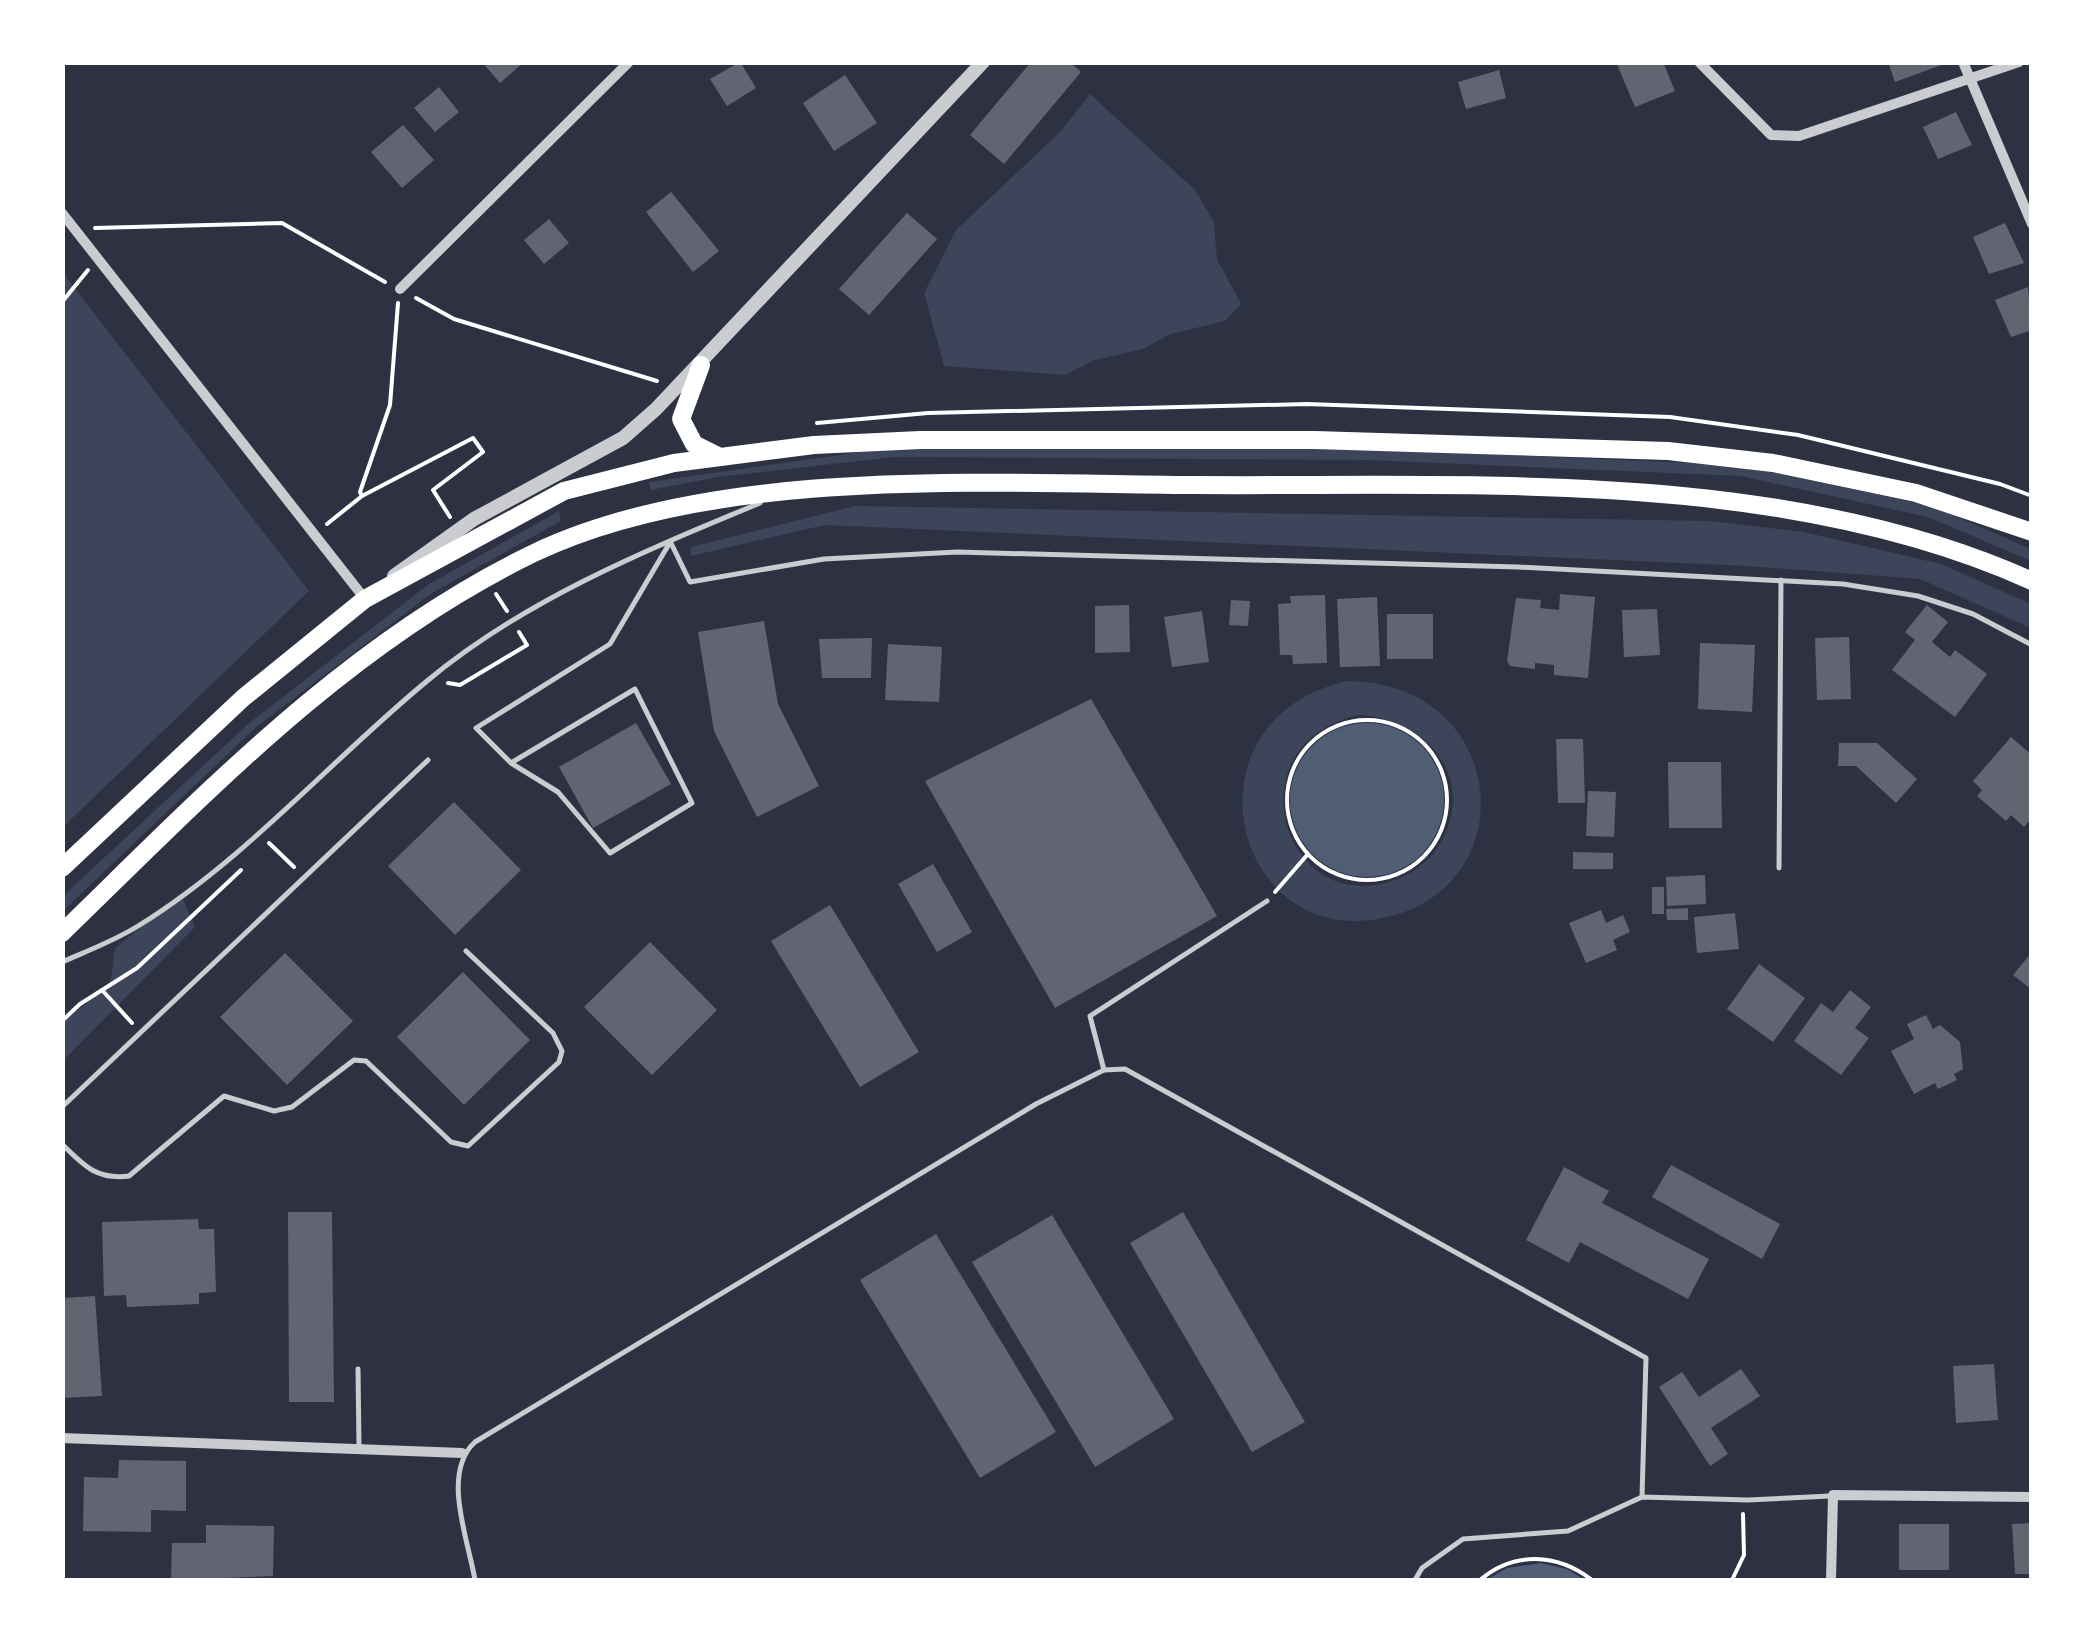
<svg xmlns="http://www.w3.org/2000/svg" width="2094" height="1643" viewBox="0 0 2094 1643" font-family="'DejaVu Sans',sans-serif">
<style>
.green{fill:#3c4559;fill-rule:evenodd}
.water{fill:#4f5d75}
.building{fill:#626471}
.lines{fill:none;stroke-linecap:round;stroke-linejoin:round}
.path{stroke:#fff;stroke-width:4}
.service{stroke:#caccd0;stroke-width:5}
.minor{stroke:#caccd0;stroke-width:10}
.tertiary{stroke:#caccd0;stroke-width:14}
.primary{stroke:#fff;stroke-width:18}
</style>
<rect width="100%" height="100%" fill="#2d3142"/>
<g class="green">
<path d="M1090 94 1195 190 1214 222 1217 259 1241 304 1225 321 1171 334 1143 349 1095 360 1065 375 944 366 924 293 956 230 1060 132Z"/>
<path d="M63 273 309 591 63 827Z"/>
<path d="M895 447 1367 449 1739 465 1932 506 2031 549V561L1928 517 1740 476 1365 460 895 457 718 477 651 490 649 482Z"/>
<path d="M855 506 1711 521 1804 532 1941 564 2031 604V628L1920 579 1747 566 825 525 691 556V547Z"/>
<path d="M559 511 561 521 432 593 255 728 63 911V896L248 724 429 584Z"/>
<path d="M1347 681C1515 682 1527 901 1371 920 1229 937 1182 719 1347 681ZM1359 715C1429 719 1479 781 1438 847 1426 865 1409 876 1389 882 1281 914 1232 743 1359 715Z"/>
<path d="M181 895 195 927 63 1061V1021L110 985 115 948Z"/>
</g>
<g class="water">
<circle cx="1367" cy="800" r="77"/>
<path d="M1540 1563 1567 1569 1585 1580H1486L1507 1568Z"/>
</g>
<g class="building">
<path d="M482 62H524L500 83Z"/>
<path d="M740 62 756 88 727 106 710 79Z"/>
<path d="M1031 62H1070L1081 72 1004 164 970 135Z"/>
<path d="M1616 62H1663L1675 91 1635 107Z"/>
<path d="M1888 62H1947V63L1895 82Z"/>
<path d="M1499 70 1506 98 1466 109 1458 82Z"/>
<path d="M845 75 877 123 834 151 803 103Z"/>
<path d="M439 87 459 112 435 132 414 108Z"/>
<path d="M1956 112 1972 145 1938 159 1923 127Z"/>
<path d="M403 125 434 160 402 188 371 152Z"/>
<path d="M671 192 719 251 693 272 646 212Z"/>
<path d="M907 213 937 239 869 315 839 289Z"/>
<path d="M549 219 569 243 544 264 524 240Z"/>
<path d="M2005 223 2024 263 1989 274 1973 237Z"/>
<path d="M2028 287 2032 330 2011 337 1995 300Z"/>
<path d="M1560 594 1595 597 1588 678 1554 675V665L1535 663V669L1510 666 1507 661 1516 598 1541 600 1540 608 1559 610Z"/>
<path d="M1325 595 1327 663 1293 664 1292 655H1280L1278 604 1291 603 1290 596Z"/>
<path d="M1377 597 1380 666 1340 667 1337 599Z"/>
<path d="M1231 600 1250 601 1248 626 1229 625Z"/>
<path d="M1129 605 1130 652 1095 653V606Z"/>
<path d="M1927 605 1948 622 1932 642 1950 657 1955 650 1987 674 1955 717 1892 670 1915 640 1905 632Z"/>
<path d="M1657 609 1660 655 1624 657 1622 610Z"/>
<path d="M1202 611 1209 662 1172 667 1164 617Z"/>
<rect x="1387" y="614" width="46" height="45"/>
<path d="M764 621 778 704 819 786 757 817 714 731 698 632Z"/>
<path d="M1849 637 1851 699 1817 700 1815 638Z"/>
<path d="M872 638 871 678H822L819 639Z"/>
<path d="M1700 643 1755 645 1752 712 1698 709Z"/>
<path d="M888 644 942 647 939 702 885 700Z"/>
<path d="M1091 699 1217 916 1055 1008 925 781Z"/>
<path d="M636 723 671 784 593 828 559 767Z"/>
<path d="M2011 737 2032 755V818L2024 827 2011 815 2006 821 1977 796 1982 790 1973 781Z"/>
<path d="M1556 739H1583L1585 803H1558Z"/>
<path d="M1839 743H1877L1917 779 1896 803 1856 766H1838Z"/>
<path d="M1668 762H1721L1722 828H1669Z"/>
<path d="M1588 791 1616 792 1614 837 1586 836Z"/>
<path d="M454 802 521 870 455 935 388 866Z"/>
<path d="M1573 852 1613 853V869H1573Z"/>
<path d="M933 864 972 932 937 952 898 884Z"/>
<path d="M1705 875 1706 904 1667 906 1666 877Z"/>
<rect x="1652" y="887" width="12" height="27"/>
<path d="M830 905 919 1052 860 1087 771 941Z"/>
<path d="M1688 908V920H1667L1666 909Z"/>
<path d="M1601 910 1606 923 1623 915 1630 932 1613 940 1617 950 1586 963 1569 923Z"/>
<path d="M1735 913 1739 949 1697 953 1694 917Z"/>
<path d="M650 942 717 1010 652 1075 584 1007Z"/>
<path d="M2032 952V990L2013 975Z"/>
<path d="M285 953 353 1021 287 1085 220 1017Z"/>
<path d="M1759 964 1805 998 1773 1042 1727 1009Z"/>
<path d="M463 972 530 1040 464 1105 397 1037Z"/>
<path d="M1850 990 1871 1007 1855 1028 1869 1038 1841 1075 1794 1041 1821 1003 1833 1012Z"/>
<path d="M1926 1015 1933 1029 1940 1025 1960 1042 1963 1069 1954 1074 1957 1080 1938 1089 1935 1083 1914 1094 1891 1051 1914 1039 1907 1024Z"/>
<path d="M1671 1165 1780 1224 1762 1259 1652 1197Z"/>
<path d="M1564 1167 1609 1191 1602 1203 1709 1259 1688 1299 1580 1242 1569 1263 1526 1240Z"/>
<path d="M288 1212H332L334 1402H289Z"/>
<path d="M1183 1212 1305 1422 1252 1452 1130 1243Z"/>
<path d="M1052 1215 1174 1419 1095 1467 972 1262Z"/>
<path d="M198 1219 199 1229H214L216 1292 199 1293V1304L127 1307 126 1295 104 1296 102 1222Z"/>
<path d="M936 1234 1056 1432 980 1478 860 1280Z"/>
<path d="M95 1296 102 1396 62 1398V1298Z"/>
<path d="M1994 1364 1998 1420 1956 1423 1953 1366Z"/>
<path d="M1741 1369 1760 1396 1711 1428 1728 1454 1710 1466 1659 1387 1682 1372 1699 1397Z"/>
<path d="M119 1460 186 1461V1511L151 1510V1532L83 1531 84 1477 118 1478Z"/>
<path d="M2032 1523V1574H2015L2012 1524Z"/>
<rect x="1899" y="1524" width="50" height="46"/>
<path d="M206 1525 274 1526 273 1576 171 1580 172 1543H206Z"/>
</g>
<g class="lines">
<g class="path">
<path d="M95 228 282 223 385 282"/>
<path d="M416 298 454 319 657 381"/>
<path d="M62 302 88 270"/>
<path d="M398 303 390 405 360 492 362 496 473 438 483 452 433 490 450 517"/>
<path d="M817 423 928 413 1307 404 1670 417 1798 435 2000 484 2032 496"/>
<path d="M327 524 362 496"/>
<path d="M496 594 507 611"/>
<path d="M448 683 460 685 527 645 519 632"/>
<circle cx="1367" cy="800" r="80"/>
<path d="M269 843 294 867"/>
<path d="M1275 892 1308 854"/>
<path d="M102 990 132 1023"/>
<path d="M62 1021 80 1004 137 968 241 870"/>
<path d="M1480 1580C1514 1551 1557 1553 1592 1580"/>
<path d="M1732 1580 1744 1555 1743 1514"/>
</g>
<g class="service">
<path d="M670 541 690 582 824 559 957 552 1518 567 1843 584 1918 596 1973 614 2032 645"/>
<path d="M511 763 558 792 610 853 692 803 635 689 511 763 476 728 610 644 669 544"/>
<path d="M1779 868 1781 580"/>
<path d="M62 962C87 951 114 941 138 926 245 860 330 761 427 681 524 600 644 551 760 503"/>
<path d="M1104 1070 1090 1016 1267 901"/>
<path d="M62 1107 428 760"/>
<path d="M62 1144C84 1166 97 1180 129 1176L224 1096 274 1111 292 1107 354 1060 366 1061 451 1142 468 1146 559 1062 562 1051 553 1033 466 951"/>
<path d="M358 1369 359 1446"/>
<path d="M475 1580C468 1539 441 1473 475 1442L1036 1104 1104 1070 1125 1069 1646 1358 1642 1497"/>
<path d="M1415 1580 1422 1568 1463 1539 1568 1531 1642 1497 1748 1500 1830 1496"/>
</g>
<g class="minor">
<path d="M1699 62 1771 135 1799 136 2019 62"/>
<path d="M1963 62 2032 224"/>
<path d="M62 213 365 599"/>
<path d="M400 289 629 62"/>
<path d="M62 1438 462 1453"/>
<path d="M1831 1580 1833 1495 2032 1497"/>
</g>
<path class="tertiary" d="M394 576 474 519 623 438 656 409 983 62"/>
<g class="primary">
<path d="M701 365 681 419 694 444 718 456"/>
<path d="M62 868 243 698 365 599 564 491 674 463 814 445 920 440H1315L1668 451 1773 463 1916 493 2032 532"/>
<path d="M62 933C207 792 349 642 534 553 718 465 998 484 1199 485 1469 487 1780 467 2032 581"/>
</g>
</g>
<rect width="2094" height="1643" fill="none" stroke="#ffffff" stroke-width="130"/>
</svg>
